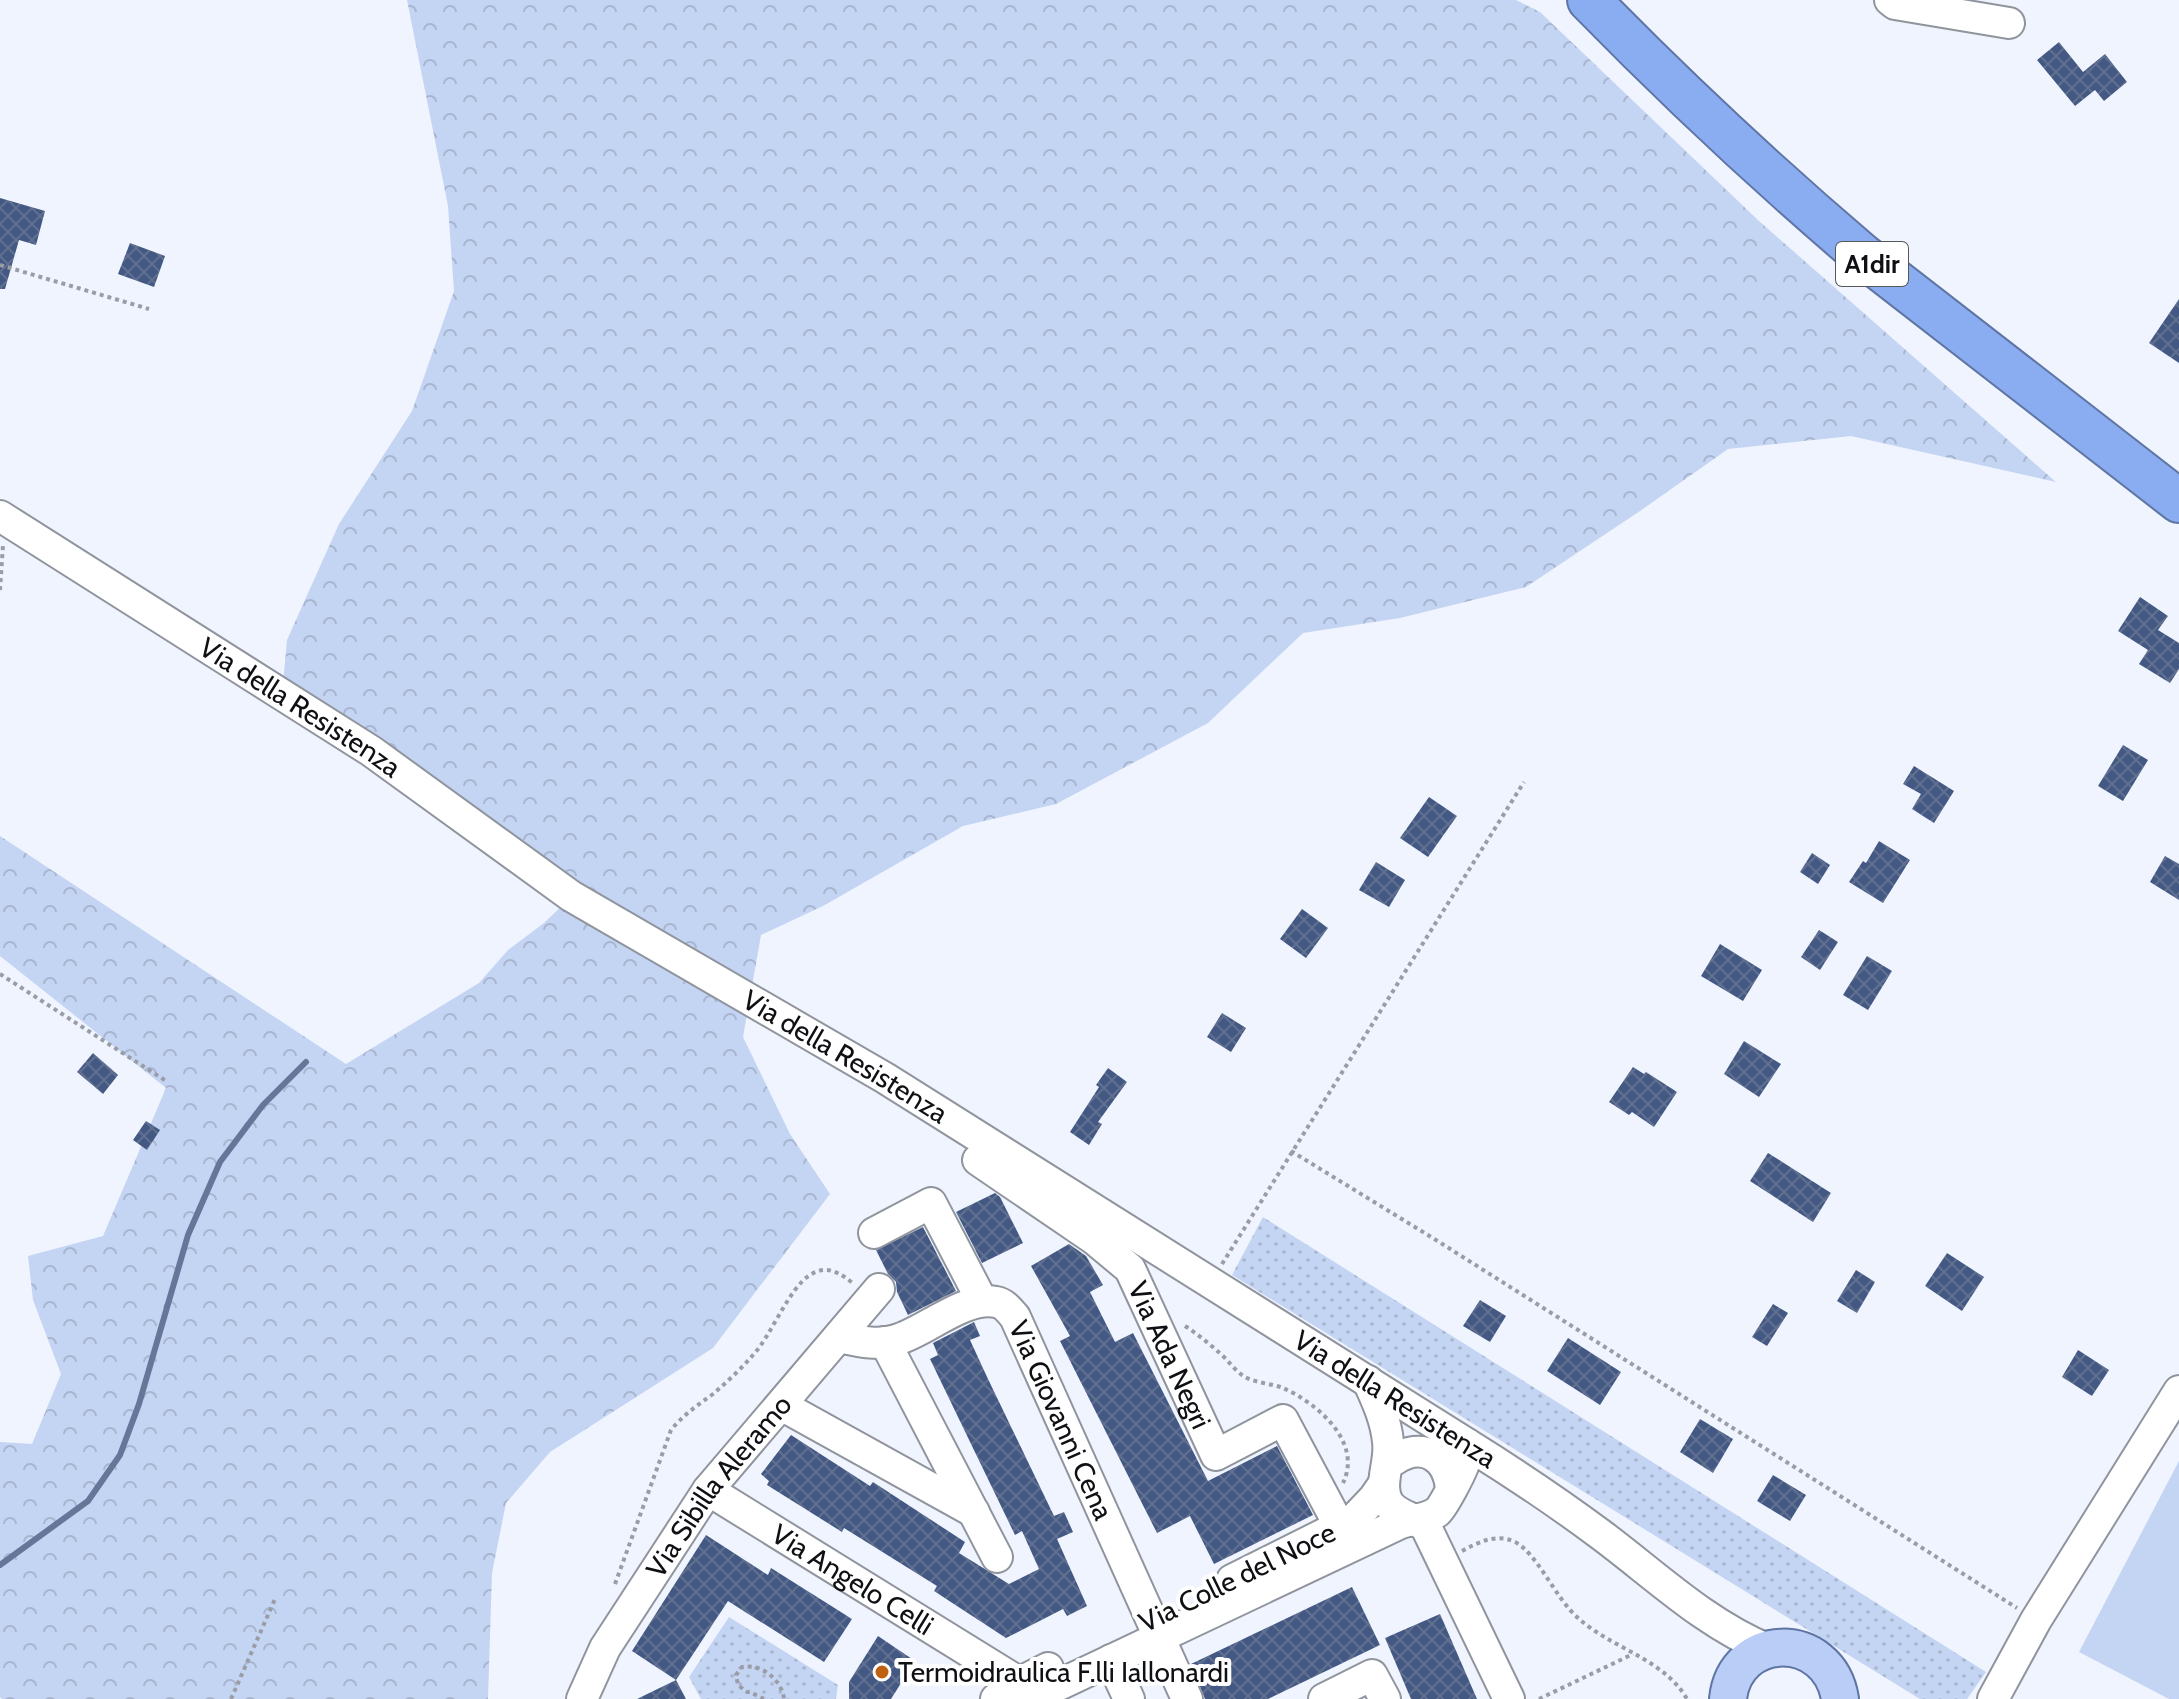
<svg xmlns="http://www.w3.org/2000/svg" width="2179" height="1699" viewBox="0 0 2179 1699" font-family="Cabin,sans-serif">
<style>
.grass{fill:url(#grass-dots)}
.forest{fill:url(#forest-crowns)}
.garden{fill:#c4d4f3}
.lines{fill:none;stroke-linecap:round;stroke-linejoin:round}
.stream{stroke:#657698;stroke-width:6}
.building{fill:url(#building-cross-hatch)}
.minor-casing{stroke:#8f949d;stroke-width:34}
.major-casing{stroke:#5f75a3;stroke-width:40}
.highway-casing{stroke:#5f75a3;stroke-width:46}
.path{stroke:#9a9da5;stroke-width:4;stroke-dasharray:4 4;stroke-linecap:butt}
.minor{stroke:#fff;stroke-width:30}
.major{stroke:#b9cdf6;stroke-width:36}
.highway{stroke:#8aacf0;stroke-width:42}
.poi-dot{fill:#be6211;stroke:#fff;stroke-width:3}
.labels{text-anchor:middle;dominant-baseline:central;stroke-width:8;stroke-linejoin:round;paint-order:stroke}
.shield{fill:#fff;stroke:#57585a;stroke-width:2}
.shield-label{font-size:26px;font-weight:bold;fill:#0f1014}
.street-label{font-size:28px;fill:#0f1014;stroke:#fff}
.poi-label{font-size:28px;fill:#0f1014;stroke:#fff;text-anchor:start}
</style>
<defs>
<pattern id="grass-dots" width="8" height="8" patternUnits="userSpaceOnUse" patternTransform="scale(2)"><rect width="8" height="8" fill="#c4d4f3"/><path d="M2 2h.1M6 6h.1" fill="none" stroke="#a7b5cf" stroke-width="1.8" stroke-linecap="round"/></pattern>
<pattern id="forest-crowns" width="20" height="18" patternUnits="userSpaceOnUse" patternTransform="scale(2)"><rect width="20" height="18" fill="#c4d4f3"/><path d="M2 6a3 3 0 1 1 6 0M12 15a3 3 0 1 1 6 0" fill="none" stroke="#a7b5cf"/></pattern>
<pattern id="building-cross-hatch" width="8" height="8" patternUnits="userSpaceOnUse" patternTransform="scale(2)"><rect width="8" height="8" fill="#435882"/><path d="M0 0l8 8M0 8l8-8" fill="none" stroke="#607090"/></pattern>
</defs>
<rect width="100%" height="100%" fill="#eff4ff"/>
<g class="grass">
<path d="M1263 1217 1986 1672 1967 1699H1920L1232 1275Z"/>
<path d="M729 1617 838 1685 836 1699H701L689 1677Z"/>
</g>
<path class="forest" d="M407 0H1516L1540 12 1759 221 2056 482 1851 436 1728 449 1640 511 1526 587 1400 618 1303 633 1208 723 1056 804 963 826 823 906 761 935 743 1037 790 1134 830 1194 713 1348 550 1452 506 1503 492 1573 488 1699H2L0 1697V1442L32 1444 61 1374 33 1300 28 1256 103 1236 166 1088 0 956V836L346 1064 479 983 508 950 544 923 571 897 282 695 287 640 339 524 412 411 454 291 448 206Z"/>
<path class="garden" d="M2179 1461V1699H2169L2079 1652Z"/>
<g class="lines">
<path class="stream" d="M0 1565 88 1501 120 1455 139 1404 188 1235 220 1162 263 1105 306 1062"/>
</g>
<g class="building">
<path d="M2059 42 2083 72 2105 54 2127 82 2104 101 2095 90 2075 106 2037 60Z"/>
<path d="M0 198 45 211 36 245 19 240 5 289H0Z"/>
<path d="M130 243 165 256 154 287 118 274Z"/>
<path d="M2179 299V363L2149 343Z"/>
<path d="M2140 597 2168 616 2158 630 2179 643V669L2170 683 2139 664 2148 650 2118 631Z"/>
<path d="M2123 745 2148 760 2123 801 2098 786Z"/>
<path d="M1914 766 1954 791 1934 823 1912 809 1921 794 1903 784Z"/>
<path d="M1429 797 1457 816 1428 857 1400 838Z"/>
<path d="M1879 841 1910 860 1883 903 1849 882 1863 861 1866 863Z"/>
<path d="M1812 853 1830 865 1818 884 1800 872Z"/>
<path d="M2165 856 2179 864V900L2150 882Z"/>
<path d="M1376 862 1405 880 1389 907 1359 890Z"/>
<path d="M1302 909 1328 928 1306 958 1280 939Z"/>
<path d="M1819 930 1838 942 1820 970 1801 957Z"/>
<path d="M1720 944 1762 970 1743 1001 1701 976Z"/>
<path d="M1867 956 1892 971 1868 1010 1843 995Z"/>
<path d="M1222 1013 1246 1028 1231 1052 1207 1037Z"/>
<path d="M1744 1041 1781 1064 1759 1097 1724 1074Z"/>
<path d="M93 1053 118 1075 103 1094 77 1072Z"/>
<path d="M1633 1067 1644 1074 1646 1072 1677 1092 1654 1127 1632 1112 1629 1115 1609 1102Z"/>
<path d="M1108 1068 1127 1082 1098 1122 1102 1124 1089 1145 1070 1132 1099 1087 1096 1085Z"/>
<path d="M146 1121 160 1130 147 1150 133 1140Z"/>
<path d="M1768 1153 1831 1193 1813 1222 1750 1181Z"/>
<path d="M995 1193 1000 1197 1023 1243 982 1263 956 1212Z"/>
<path d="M923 1227 956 1291 908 1315 897 1292 896 1282 888 1274 876 1250Z"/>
<path d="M1069 1244 1086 1256 1103 1285 1090 1292 1115 1342 1133 1333 1208 1481 1277 1446 1313 1515 1214 1564 1190 1516 1157 1533 1060 1341 1070 1336 1031 1266Z"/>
<path d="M1947 1253 1984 1277 1962 1311 1925 1286Z"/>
<path d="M1856 1270 1875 1282 1857 1313 1837 1301Z"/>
<path d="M1480 1300 1506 1316 1490 1342 1463 1326Z"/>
<path d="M1773 1304 1788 1313 1767 1346 1752 1337Z"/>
<path d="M974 1322 980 1336 970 1340 988 1379 1054 1516 1064 1512 1073 1532 1057 1539 1087 1606 1067 1616 1063 1609 1006 1638 934 1591 937 1586 844 1528 842 1532 767 1485 769 1481 761 1474 791 1435 870 1486 873 1482 965 1542 959 1553 1009 1584 1039 1569 1022 1531 1015 1535 930 1359 938 1355 933 1343Z"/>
<path d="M1568 1338 1621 1372 1600 1405 1547 1371Z"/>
<path d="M2078 1350 2109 1370 2092 1396 2062 1377Z"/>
<path d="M1700 1419 1733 1439 1713 1473 1680 1452Z"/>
<path d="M1773 1475 1806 1495 1790 1521 1757 1501Z"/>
<path d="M706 1535 768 1575 771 1568 852 1619 824 1662 728 1601 676 1680 632 1651Z"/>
<path d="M1352 1587 1380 1645 1268 1699H1205L1191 1664Z"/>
<path d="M1440 1614 1477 1699H1411L1385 1638Z"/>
<path d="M878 1636 915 1661 891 1699H849V1682Z"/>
<path d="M676 1680 686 1699H637Z"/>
</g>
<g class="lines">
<g class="minor-casing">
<g id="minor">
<path d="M1890 0 1895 4 2009 23"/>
<path id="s1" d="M0 516 371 751 571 896 885 1078 1467 1444C1512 1472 1557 1502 1600 1534 1654 1574 1704 1623 1767 1649"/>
<path id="s2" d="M978 1160 1094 1239 1130 1269 1216 1455 1283 1420 1340 1527"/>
<path d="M874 1233 931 1203 982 1301"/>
<path id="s3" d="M839 1337C858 1341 877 1346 896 1340 925 1332 964 1296 996 1302 1004 1303 1010 1311 1015 1317L1187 1699"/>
<path d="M885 1342 997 1557"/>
<path d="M1368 1381C1377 1401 1386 1420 1388 1442 1391 1463 1377 1486 1389 1504 1399 1517 1415 1517 1426 1527L1509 1699"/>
<path d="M781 1405 974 1512"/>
<path d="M1394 1460C1422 1441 1448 1456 1451 1489"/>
<path id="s4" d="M708 1490 1033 1691"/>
<path d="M1232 1580 1354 1519 1374 1498 1383 1485"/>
<path d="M1111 1660 1129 1699"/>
<path id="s5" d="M582 1699 605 1648 708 1490 879 1289"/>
<path d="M996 1699 1011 1687 1048 1668"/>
<path d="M1029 1699 1401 1523C1413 1519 1426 1520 1437 1512 1443 1507 1462 1471 1464 1463 1466 1457 1466 1450 1467 1444"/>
<path d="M1324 1699 1372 1675 1385 1699"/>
<path d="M1993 1699 2036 1620 2179 1391"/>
</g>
</g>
<g class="major-casing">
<path id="major" d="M1728 1699C1735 1631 1829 1630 1840 1699"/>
</g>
<g class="highway-casing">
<path id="highway" d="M1589 0C1676 89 1767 174 1862 255L2179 501"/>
</g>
<g class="path">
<path d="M0 265 149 309"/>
<path d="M0 590 3 545"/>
<path d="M0 974 166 1081"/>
<path d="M1291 1151 1436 1240 2017 1608"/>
<path d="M1222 1264 1524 782"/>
<path d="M1185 1326C1199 1335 1212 1346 1224 1357 1230 1363 1235 1370 1242 1375 1253 1383 1270 1383 1283 1388 1317 1403 1363 1442 1343 1483"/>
<path d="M1462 1551C1479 1542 1496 1533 1515 1542 1537 1553 1556 1599 1578 1618 1611 1648 1664 1659 1687 1699"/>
<path d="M615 1584 671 1430C683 1415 698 1405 713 1394 727 1382 741 1369 753 1355 771 1336 789 1288 810 1275 827 1264 840 1273 854 1284"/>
<path d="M231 1699 275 1599"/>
<path d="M764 1699 750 1692H747L738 1685 736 1675 742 1667C761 1663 782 1680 784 1699"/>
<path d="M1539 1699 1633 1654"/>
</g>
<use href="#minor" class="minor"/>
<use href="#major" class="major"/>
<use href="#highway" class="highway"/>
</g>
<circle class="poi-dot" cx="882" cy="1672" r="8"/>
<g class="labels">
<rect class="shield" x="1836" y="242" width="72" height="44" rx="6"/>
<g class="shield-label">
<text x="1872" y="264">A1dir</text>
</g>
<g class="street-label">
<text stroke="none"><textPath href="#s1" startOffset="356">Via della Resistenza</textPath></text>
<text stroke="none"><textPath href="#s1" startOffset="1004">Via della Resistenza</textPath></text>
<text stroke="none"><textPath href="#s2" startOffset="282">Via Ada Negri</textPath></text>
<text stroke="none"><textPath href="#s1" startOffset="1652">Via della Resistenza</textPath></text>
<text stroke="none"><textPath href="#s3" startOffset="304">Via Giovanni Cena</textPath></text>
<text stroke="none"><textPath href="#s5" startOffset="254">Via Sibilla Aleramo</textPath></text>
<text transform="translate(1237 1577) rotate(-26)">Via Colle del Noce</text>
<text stroke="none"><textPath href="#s4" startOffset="170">Via Angelo Celli</textPath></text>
</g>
<g class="poi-label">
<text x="898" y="1672">Termoidraulica F.lli Iallonardi</text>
</g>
</g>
</svg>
